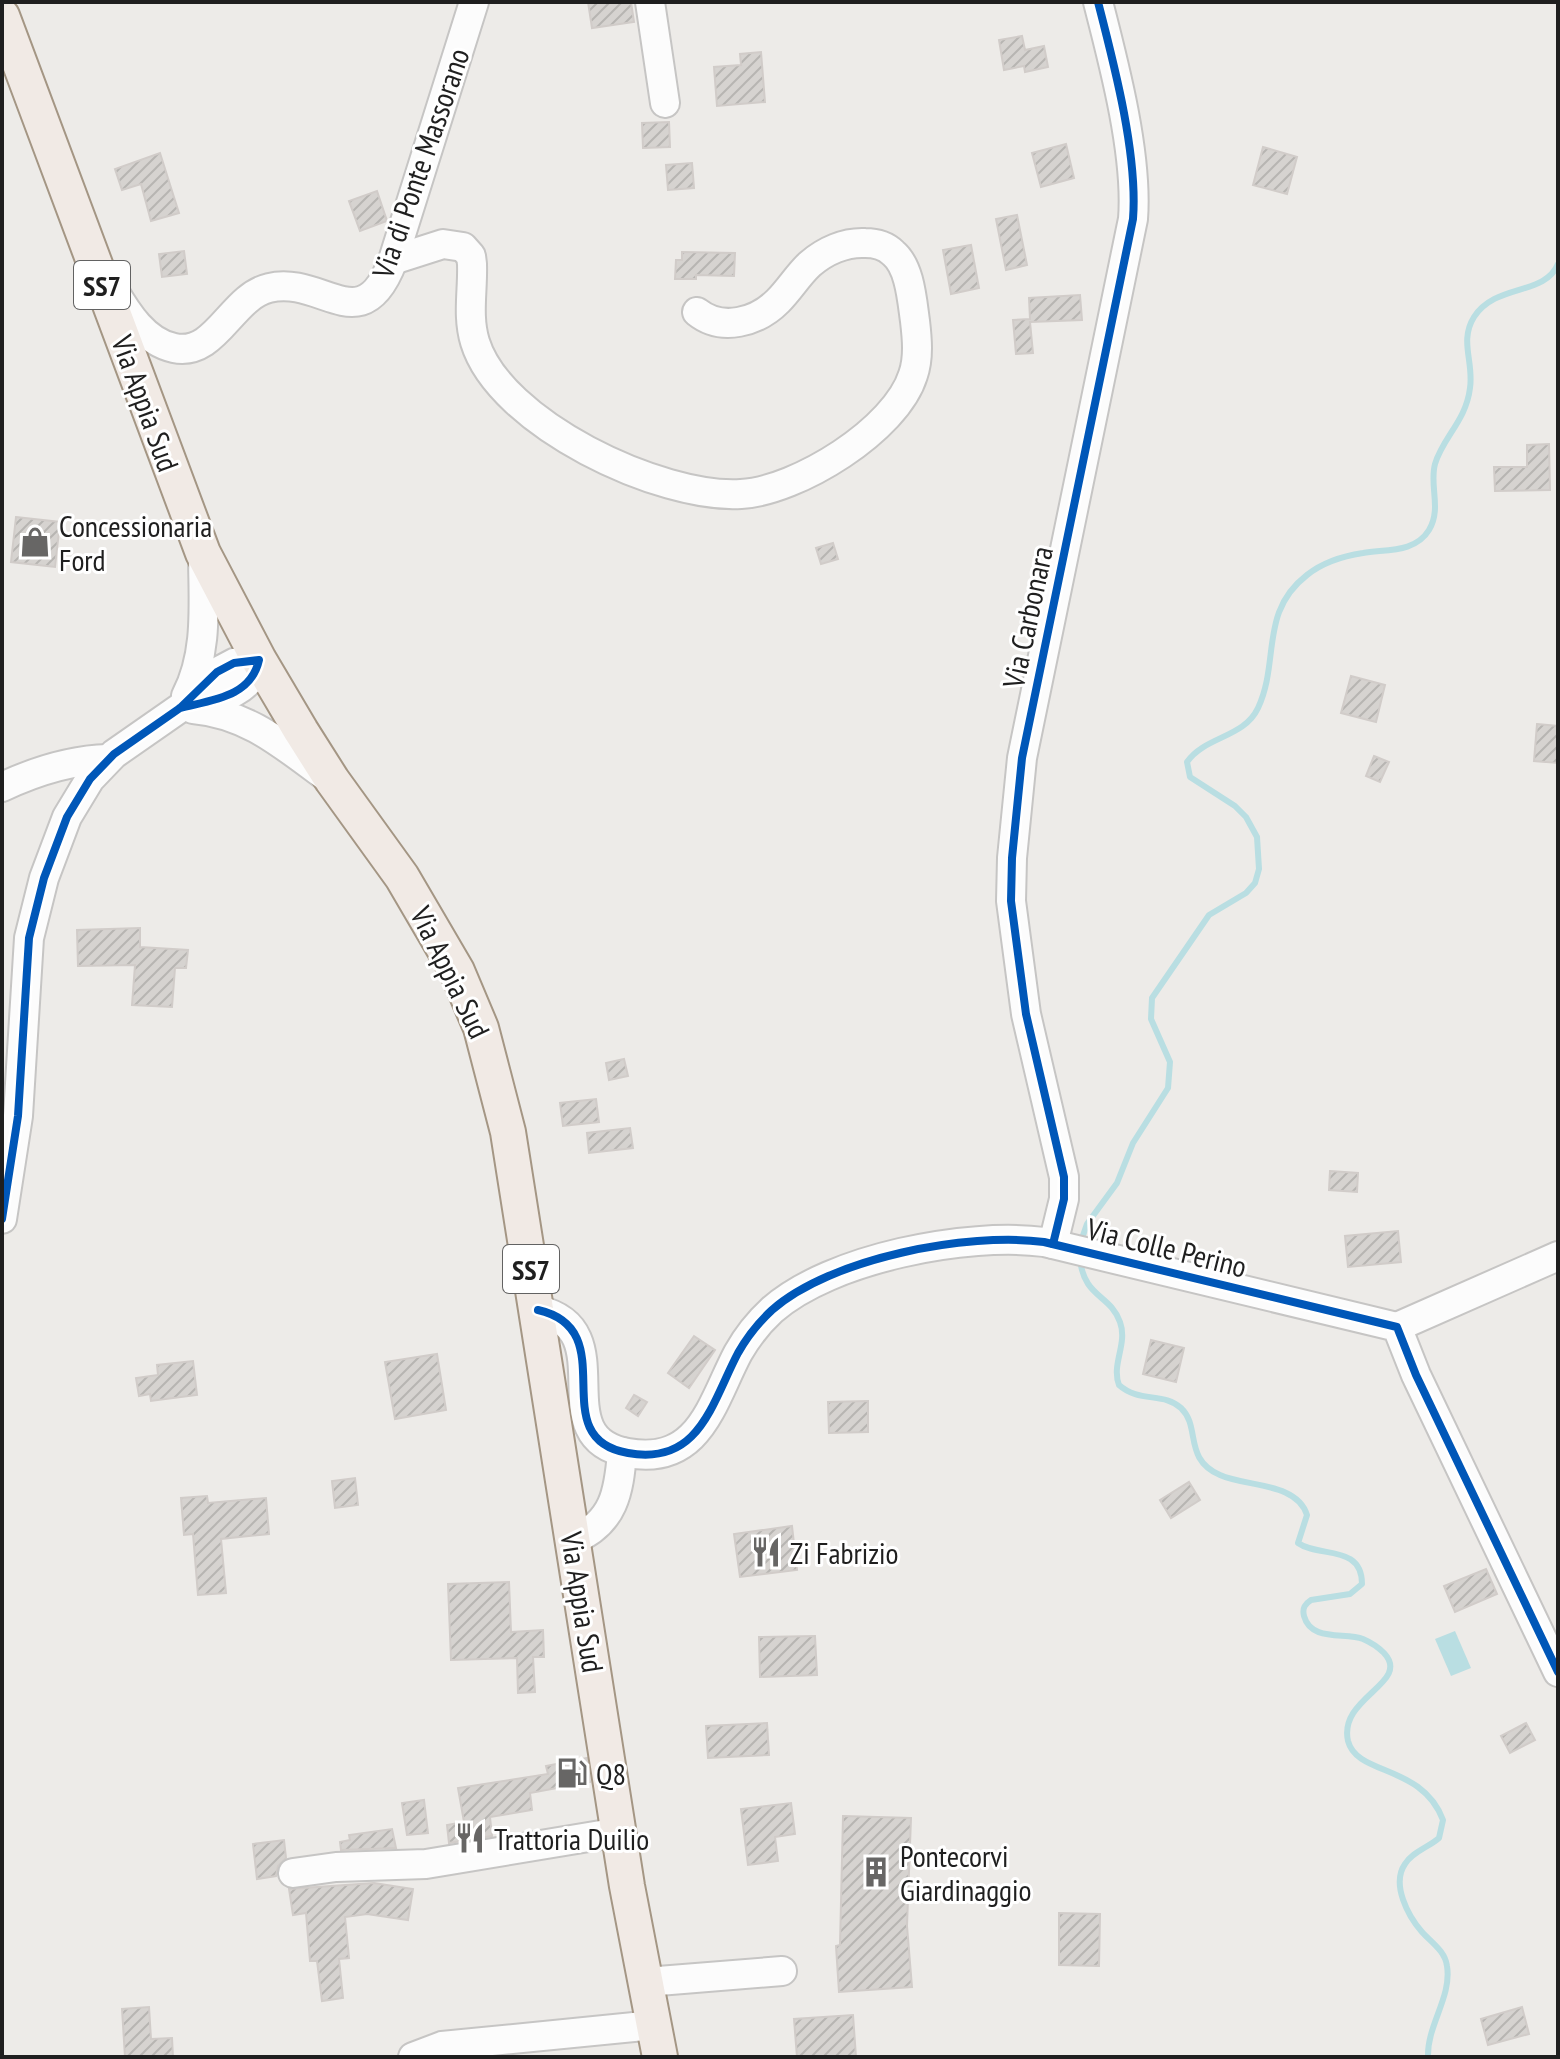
<svg xmlns="http://www.w3.org/2000/svg" width="1560" height="2059" viewBox="0 0 1560 2059" font-family="'PT Sans Narrow',sans-serif">
<style>
.water{fill:#b9dee2}
.lines{fill:none;stroke-linecap:round;stroke-linejoin:round}
.stream{stroke:#b9dee2;stroke-width:6}
.building{fill:url(#building-hatch);stroke:#d1ccc9;stroke-width:2}
.minor-casing{stroke:#c6c5c4;stroke-width:32}
.major-casing{stroke:#a49684;stroke-width:38}
.minor{stroke:#fcfcfc;stroke-width:28}
.major{stroke:#f1eae5;stroke-width:34}
.cycleway-casing{stroke:#fff;stroke-width:13}
.cycleway{stroke:#0057b8;stroke-width:8}
.labels{text-anchor:middle;dominant-baseline:central;stroke-width:6;stroke-linejoin:round;paint-order:stroke}
.shield{fill:#fff;stroke:#626262;stroke-width:2}
.shield-label{font-size:28px;font-weight:bold;fill:#1f1f1f}
.street-label{font-size:30px;fill:#1f1f1f;stroke:#fff}
.poi-label{font-size:30px;fill:#1f1f1f;stroke:#fff;text-anchor:start}
</style>
<defs>
<pattern id="building-hatch" width="6" height="6" patternUnits="userSpaceOnUse" patternTransform="scale(2)"><rect width="6" height="6" fill="#d6d3d0"/><path d="M-1 1l2-2M0 6l6-6M5 7l2-2" fill="none" stroke="#b7b5b2"/></pattern>
</defs>
<rect width="100%" height="100%" fill="#edebe8"/>
<path class="water" d="M1455 1631 1471 1668 1451 1676 1435 1639Z"/>
<g class="lines">
<g class="stream">
<path d="M1080 1244 1087 1224 1117 1183 1133 1143 1168 1088 1170 1062 1151 1019 1152 998 1209 915 1246 893 1255 883 1259 869 1257 837 1246 817 1235 806 1190 777 1187 762C1205 736 1244 738 1258 708 1280 661 1259 612 1307 575 1322 563 1343 556 1363 553 1386 549 1415 553 1429 530 1442 508 1429 486 1435 464 1443 437 1466 421 1470 388 1474 362 1459 341 1474 317 1496 283 1545 296 1558 264"/>
<path d="M1080 1259C1084 1298 1110 1294 1120 1322 1128 1344 1111 1364 1119 1385 1139 1403 1164 1392 1181 1408 1201 1427 1183 1459 1220 1475 1246 1487 1297 1482 1307 1515L1298 1543C1319 1558 1362 1544 1362 1584L1350 1594 1311 1600C1305 1604 1302 1608 1304 1616 1311 1642 1345 1632 1363 1639 1370 1642 1378 1647 1384 1653 1412 1683 1338 1697 1348 1741 1357 1776 1422 1764 1443 1820L1439 1838C1429 1847 1412 1852 1405 1864 1391 1884 1408 1916 1422 1932 1432 1943 1445 1951 1447 1966 1452 1997 1427 2025 1428 2057"/>
</g>
</g>
<g class="building">
<path d="M588 2H631L634 22 592 28Z"/>
<path d="M1022 36 1025 50 1044 46 1048 67 1025 72 1024 66 1004 70 999 40Z"/>
<path d="M761 52 765 102 717 106 714 67 741 65 740 54Z"/>
<path d="M669 122 670 147 643 148 642 123Z"/>
<path d="M1066 144 1074 178 1041 187 1032 153Z"/>
<path d="M1263 147 1297 157 1287 194 1253 185Z"/>
<path d="M160 153 179 213 151 221 141 184 122 190 115 169Z"/>
<path d="M692 163 694 188 668 190 666 165Z"/>
<path d="M377 191 387 221 360 231 349 201Z"/>
<path d="M1017 215 1027 265 1006 270 996 219Z"/>
<path d="M971 245 979 288 951 294 943 250Z"/>
<path d="M184 251 187 274 162 277 159 254Z"/>
<path d="M682 252 735 253 734 276 696 275V279H675L676 260H682Z"/>
<path d="M1080 295 1082 320 1030 322 1033 353 1016 354 1013 320 1030 319 1029 298Z"/>
<path d="M1549 444 1550 490 1495 491 1494 467H1527V445Z"/>
<path d="M16 517 60 522 55 567 11 562Z"/>
<path d="M833 543 838 559 821 564 816 548Z"/>
<path d="M1351 676 1385 685 1376 722 1341 713Z"/>
<path d="M1537 724 1558 726V763L1534 761Z"/>
<path d="M1374 756 1389 762 1380 782 1366 776Z"/>
<path d="M140 928V947L188 950 186 968H175L172 1007 132 1005 135 965 78 966 77 930Z"/>
<path d="M624 1059 628 1076 609 1080 606 1063Z"/>
<path d="M596 1099 599 1122 563 1126 560 1103Z"/>
<path d="M630 1128 633 1148 589 1153 587 1133Z"/>
<path d="M1330 1171 1358 1173 1357 1192 1329 1190Z"/>
<path d="M1398 1231 1401 1262 1348 1267 1345 1236Z"/>
<path d="M694 1336 715 1350 689 1388 668 1373Z"/>
<path d="M1151 1340 1184 1348 1176 1382 1143 1374Z"/>
<path d="M437 1354 446 1410 395 1419 385 1362Z"/>
<path d="M193 1361 197 1395 151 1401 150 1394 139 1396 136 1378 158 1375 157 1365Z"/>
<path d="M634 1395 647 1402 638 1416 626 1408Z"/>
<path d="M868 1401V1432L829 1433 828 1402Z"/>
<path d="M355 1478 358 1505 335 1508 332 1481Z"/>
<path d="M1189 1482 1200 1500 1171 1518 1160 1500Z"/>
<path d="M207 1496 208 1503 266 1498 269 1534 221 1539 226 1593 198 1595 193 1534 184 1535 181 1498Z"/>
<path d="M792 1526 797 1570 740 1577 734 1534Z"/>
<path d="M1486 1569 1497 1594 1455 1612 1444 1586Z"/>
<path d="M509 1582 511 1632 543 1630 544 1657H533L535 1692 518 1693 517 1658 451 1660 448 1584Z"/>
<path d="M815 1636 817 1675 760 1677 759 1637Z"/>
<path d="M767 1723 769 1755 708 1758 706 1726Z"/>
<path d="M1526 1723 1535 1740 1510 1753 1501 1736Z"/>
<path d="M587 1758 590 1782 530 1793 532 1810 490 1817 492 1836 449 1843 447 1825 464 1822 458 1788 548 1774 546 1766Z"/>
<path d="M424 1800 428 1833 407 1835 402 1803Z"/>
<path d="M791 1803 795 1834 775 1837 778 1861 748 1865 741 1809Z"/>
<path d="M843 1816 911 1818 907 1926 912 1987 839 1992 836 1946 840 1945Z"/>
<path d="M392 1829 396 1848 341 1850 340 1842 350 1840 349 1835Z"/>
<path d="M284 1840 286 1858 278 1866 276 1876 257 1879 253 1844Z"/>
<path d="M374 1883 413 1889 408 1920 367 1914 345 1917 349 1958 339 1959 343 1998 322 2001 317 1961H310L306 1913 293 1915 289 1889Z"/>
<path d="M1059 1913 1100 1914 1099 1966 1059 1965Z"/>
<path d="M149 2007 151 2039 172 2038 173 2057H125L122 2009Z"/>
<path d="M1522 2007 1529 2034 1488 2045 1481 2019Z"/>
<path d="M853 2015 856 2057H797L794 2019Z"/>
</g>
<g class="lines">
<g class="minor-casing">
<g id="minor">
<path d="M650 2 665 103"/>
<path d="M393 260 443 244 463 247 471 256 472 264C473 290 467 316 475 342 500 424 661 499 741 494 797 491 896 430 913 375 919 358 917 338 915 321 912 300 910 267 893 253 885 245 875 243 865 243 845 242 825 251 810 264 798 275 790 289 778 301 757 322 722 332 697 312"/>
<path d="M113 289C127 313 145 342 174 348 216 357 231 297 269 288 323 275 362 343 393 260L474 2"/>
<path d="M186 696C209 652 203 601 203 553"/>
<path d="M193 709C249 714 284 746 328 778"/>
<path d="M2 787C36 771 71 760 108 759"/>
<path d="M2 1219 18 1116 29 938 44 878 67 817 90 779 114 754 180 708 217 672 234 663 259 660C251 697 212 700 180 708"/>
<path d="M1053 1244 1064 1199V1177L1026 1014 1011 901 1012 858 1022 758 1133 219C1138 155 1114 64 1098 2"/>
<path d="M538 1310C626 1330 541 1438 628 1453 700 1466 712 1402 738 1353 747 1337 759 1322 772 1310 831 1258 967 1232 1044 1242L1397 1327 1416 1375 1558 1672"/>
<path d="M1397 1327 1558 1256"/>
<path d="M573 1540C614 1523 619 1492 622 1452"/>
<path d="M293 1873 336 1867 426 1864 619 1832"/>
<path d="M646 1982 782 1971"/>
<path d="M413 2057 442 2046 654 2025"/>
</g>
</g>
<g class="major-casing">
<path id="major" d="M2 16 203 553 259 660 301 731 332 780 402 877 457 971 481 1028 508 1132 627 1886 660 2057"/>
</g>
<use href="#minor" class="minor"/>
<use href="#major" class="major"/>
<g class="cycleway-casing">
<g id="cycleway">
<path d="M2 1219 18 1116 29 938 44 878 67 817 90 779 114 754 180 708 217 672 234 663 259 660C251 697 212 700 180 708"/>
<path d="M1053 1244 1064 1199V1177L1026 1014 1011 901 1012 858 1022 758 1133 219C1138 155 1114 64 1098 2"/>
<path d="M538 1310C626 1330 541 1438 628 1453 700 1466 712 1402 738 1353 747 1337 759 1322 772 1310 831 1258 967 1232 1044 1242L1397 1327 1416 1375 1558 1672"/>
</g>
</g>
<use href="#cycleway" class="cycleway"/>
</g>
<defs>
<g id="shop-bare" transform="scale(2.4)"><path d="M-5-2.5h2.3a2.7 3.5 0 0 1 5.4 0H5L5.5 6h-11ZM-1.5-2.5h3a1.5 2.3 0 0 0-3 0Z" fill="#676665" stroke="#fff" stroke-width="2.5" paint-order="stroke"/></g>
<g id="restaurant-bare" transform="scale(2.4)"><path d="M-5-6h1v4h1v-4h1v4h1v-4h1v5L-1.5 .5V6h-2V.5L-5-1ZM5-6V6H3V1.5H1.5Q1.5-4 5-6Z" fill="#676665" stroke="#fff" stroke-width="2.5" paint-order="stroke"/></g>
<g id="fuel-bare" transform="scale(2.4)"><path d="M-5.5-6h7V0h2V4h1.3V-2.5L3-4.5l.8-.8L6-3V5H2.5V1h-1V6h-7ZM-4.2-4.7v3.2H.2V-4.7Z" fill="#676665" stroke="#fff" stroke-width="2.5" paint-order="stroke"/></g>
<g id="building-bare" transform="scale(2.4)"><path d="M-4-6H4V6H1V3H-1V6H-4ZM-2.5-4.3h1.7v1.8h-1.7ZM.8-4.3h1.7v1.8H.8ZM-2.5-1h1.7V.8h-1.7ZM.8-1h1.7V.8H.8Z" fill="#676665" stroke="#fff" stroke-width="2.5" paint-order="stroke"/></g>
</defs>
<g fill-rule="evenodd">
<use href="#shop-bare" x="35" y="542"/>
<use href="#restaurant-bare" x="766" y="1552"/>
<use href="#fuel-bare" x="572" y="1773"/>
<use href="#restaurant-bare" x="470" y="1838"/>
<use href="#building-bare" x="876" y="1872"/>
</g>
<g class="labels">
<g class="shield">
<rect x="74" y="261" width="56" height="48" rx="6"/>
<rect x="503" y="1245" width="56" height="48" rx="6"/>
</g>
<g class="shield-label">
<text x="102" y="285">SS7</text>
<text x="531" y="1269">SS7</text>
</g>
<g class="street-label">
<text transform="translate(420 163) rotate(-71)">Via di Ponte Massorano</text>
<text transform="translate(146 403) rotate(70)">Via Appia Sud</text>
<text transform="translate(1027 617) rotate(-78)">Via Carbonara</text>
<text transform="translate(451 972) rotate(64)">Via Appia Sud</text>
<text transform="translate(1167 1247) rotate(14)">Via Colle Perino</text>
<text transform="translate(583 1602) rotate(81)">Via Appia Sud</text>
</g>
<g class="poi-label">
<text x="59" y="525">Concessionaria<tspan x="59" dy="34">Ford</tspan></text>
<text x="790" y="1552">Zi Fabrizio</text>
<text x="596" y="1773">Q8</text>
<text x="494" y="1838">Trattoria Duilio</text>
<text x="900" y="1855">Pontecorvi<tspan x="900" dy="34">Giardinaggio</tspan></text>
</g>
</g>
<rect width="1560" height="2059" fill="none" stroke="#1f1f1f" stroke-width="8"/>
</svg>
